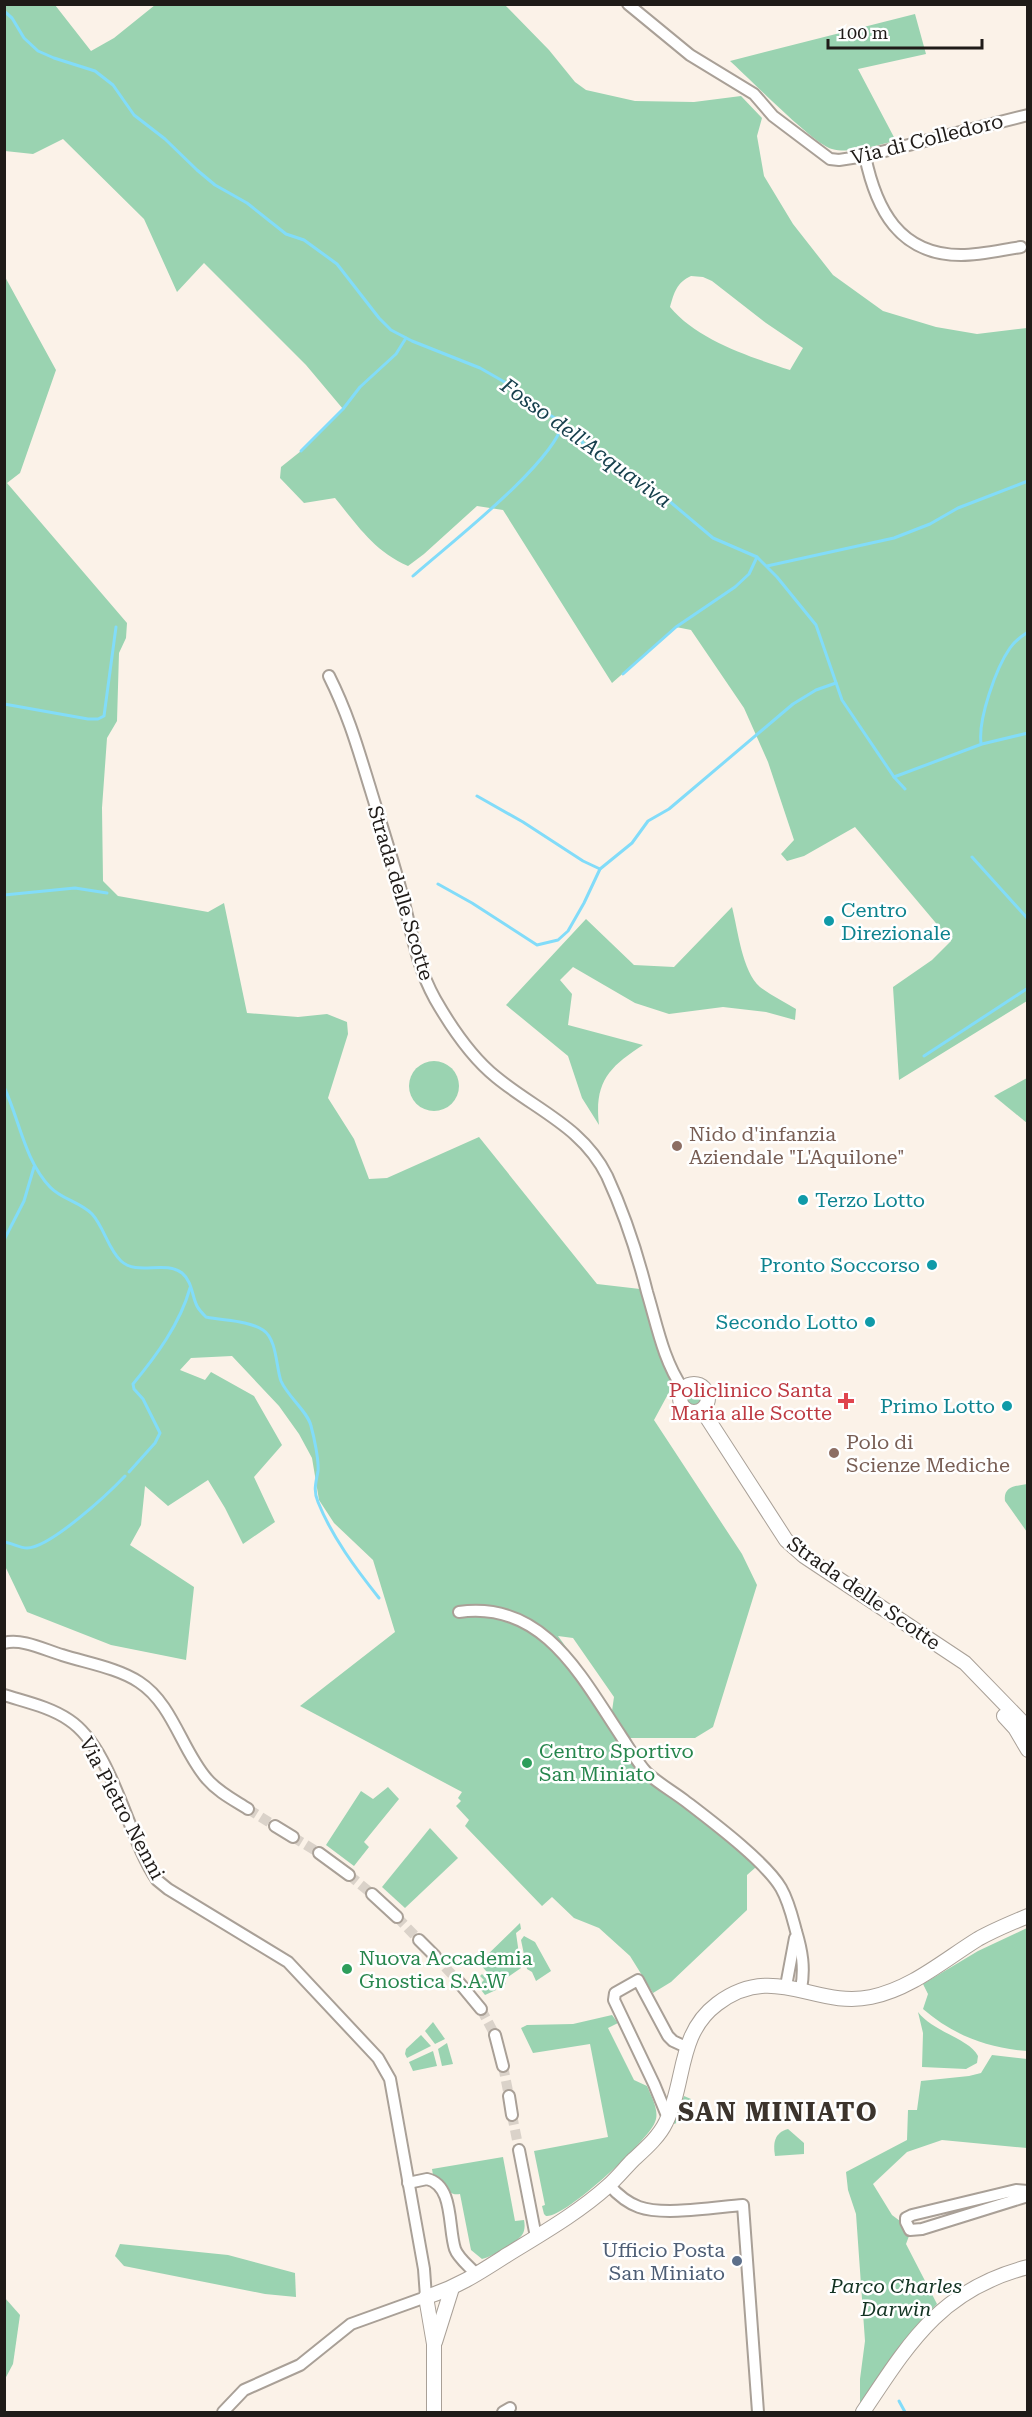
<svg xmlns="http://www.w3.org/2000/svg" width="1032" height="2417" viewBox="0 0 1032 2417" font-family="'Roboto Serif',serif">
<style>
.green{fill:#9ad3b1;fill-rule:evenodd}
.lines{fill:none;stroke-linecap:round;stroke-linejoin:round}
.stream{stroke:#82dcf9;stroke-width:3}
.minor-tunnel{stroke:#dad2c9;stroke-width:10;stroke-dasharray:10 5;stroke-linecap:butt}
.minor-casing{stroke:#a9a097;stroke-width:14}
.tertiary-casing{stroke:#a9a097;stroke-width:16}
.minor{stroke:#fff;stroke-width:10}
.tertiary{stroke:#fff;stroke-width:14}
.culture-dot{fill:#0f9aa8;stroke:#fff;stroke-width:2}
.education-dot{fill:#8d6e63;stroke:#fff;stroke-width:2}
.health-dot{fill:#e0444e;stroke:#fff;stroke-width:2}
.leisure-dot{fill:#2e9e5b;stroke:#fff;stroke-width:2}
.service-dot{fill:#5c6f8a;stroke:#fff;stroke-width:2}
.labels{text-anchor:middle;dominant-baseline:central;stroke-width:5;stroke-linejoin:round;paint-order:stroke}
.street-label{font-size:20px;fill:#1f1b18;stroke:#fff}
.culture-label{font-size:20px;fill:#0d838f;stroke:#fff;text-anchor:end}
.education-label{font-size:20px;fill:#785e54;stroke:#fff;text-anchor:start}
.health-label{font-size:20px;fill:#be3a42;stroke:#fff;text-anchor:end}
.leisure-label{font-size:20px;fill:#27864d;stroke:#fff;text-anchor:start}
.service-label{font-size:20px;fill:#4e5e75;stroke:#fff;text-anchor:end}
.park-label{font-size:20px;font-style:italic;fill:#123322;stroke:#fff}
.water-label{font-size:21px;font-style:italic;fill:#17404d;stroke:#fff}
.district-label{font-size:26px;font-weight:bold;letter-spacing:1.5px;fill:#3c342d;stroke:#fff}
</style>
<rect width="100%" height="100%" fill="#fbf2e8"/>
<g class="green">
<path d="M4 5H55L91 51 114 38 155 5H505L549 50 575 82 586 90 635 101 694 102 741 96 762 118 757 136 764 176 793 224 833 275 883 311 936 327 977 334 1027 328V1001L899 1080 893 987 932 960 951 941 855 827 804 856 787 861 781 854 794 840 768 762 744 708 691 630 676 627 612 683 503 510 477 506 424 554 408 566C374 551 358 526 335 498L304 503 280 478 281 467 301 451 343 409 306 365 204 263 177 292 144 219 63 139 33 154 5 151ZM691 276 703 277 712 281 766 323 803 348 790 370C750 357 697 340 670 307 674 293 677 282 691 276Z"/>
<path d="M915 14 926 54 858 69 896 141C876 145 851 154 832 149 814 145 748 77 730 61Z"/>
<path d="M4 275 56 370 20 473 7 483 127 623 126 638 119 653 117 721 107 738 102 808 103 881 118 896 208 912 224 903 247 1013 298 1017 327 1014 347 1022 348 1034 328 1098 354 1139 369 1179 387 1178 479 1137 597 1284 640 1289 663 1363 674 1383 654 1420 742 1554 757 1585 713 1727 695 1738H629L649 1767 764 1860 747 1875V1910L671 1982 653 1993 630 1956 599 1928 574 1918 552 1897 542 1906 465 1826 469 1820 456 1806 461 1801 458 1798 462 1792 300 1706 395 1632 373 1560 334 1523 319 1500 312 1458 299 1434 279 1406 232 1356 191 1358 180 1370 205 1380 211 1372 254 1396 282 1445 254 1477 275 1522 243 1544 225 1508 208 1480 168 1506 145 1486 141 1525 130 1545 194 1587 186 1660 111 1645 27 1612 5 1566ZM558 1636 573 1638 614 1697 612 1711Z"/>
<path d="M732 907C738 930 742 971 760 987 771 995 784 1002 796 1009L795 1020 766 1012 723 1007 669 1014 635 1003 573 967 560 980 572 994 568 1025 643 1045C609 1067 594 1082 599 1125L582 1098 568 1056 506 1005 586 919 634 965 674 967Z"/>
<circle cx="434" cy="1086" r="25"/>
<path d="M1027 1078V1123L994 1096Z"/>
<circle cx="694" cy="1398" r="7"/>
<path d="M1027 1484H1028L1027 1532 1005 1501C1003 1486 1016 1486 1027 1484Z"/>
<path d="M388 1787 399 1799 364 1842 369 1847 354 1866 326 1845 361 1791 373 1799Z"/>
<path d="M430 1828 458 1858 405 1908 382 1887Z"/>
<path d="M520 1923 521 1929 516 1933 521 1968 505 1979 506 1984 500 1987 479 1963Z"/>
<path d="M1027 1928V2051C987 2048 953 2035 923 2009L928 1994 923 1984 978 1951Z"/>
<path d="M524 1936 535 1942 551 1971 536 1981 532 1972 527 1969 521 1940Z"/>
<path d="M482 1974 496 1990 485 1995 478 1986 484 1980 480 1976Z"/>
<path d="M918 2012C933 2032 970 2039 978 2056L977 2063 966 2069 922 2067 923 2033Z"/>
<path d="M612 2015 618 2023 608 2028 634 2080 647 2086C651 2096 660 2111 655 2122 648 2141 564 2219 546 2216L544 2214 542 2206 545 2205 534 2151 608 2137 590 2044 533 2053 521 2028 527 2025 573 2024Z"/>
<path d="M433 2022 445 2039 435 2044 425 2031Z"/>
<path d="M421 2035 431 2046 407 2058 405 2054 406 2049Z"/>
<path d="M447 2043 453 2064 442 2066 438 2049Z"/>
<path d="M433 2051 437 2066 413 2071 409 2062Z"/>
<path d="M992 2055 1027 2059V2148L942 2140 907 2152 873 2184 892 2215 900 2221 909 2236 906 2244 937 2304 910 2333 860 2405V2379L865 2341 856 2214 848 2190 846 2172 907 2140 908 2110H917L921 2081 969 2076 981 2073Z"/>
<path d="M684 2096 691 2099V2105L675 2124 673 2123Z"/>
<path d="M788 2129 804 2143V2154L775 2156C773 2143 774 2133 788 2129Z"/>
<path d="M503 2157 515 2221 524 2220C525 2225 525 2231 522 2235 516 2243 491 2257 482 2259L471 2250 460 2194C446 2197 446 2181 433 2175L432 2169Z"/>
<path d="M120 2244 228 2255 295 2273 296 2297 265 2294 124 2266 115 2256Z"/>
<path d="M5 2298 20 2315 13 2364 5 2379Z"/>
</g>
<g class="lines">
<g class="stream">
<path d="M4 11 12 18 24 38 38 51 54 58 95 71 113 85 134 115 165 139 197 170 215 185 247 203 286 234 304 240 337 264 379 318 391 330 412 341 480 368 508 384 533 405 575 430 583 443 593 453 668 500 713 538 757 557 777 577 816 625 842 700 894 777 905 789"/>
<path d="M301 451 343 409 360 387 396 354 406 338"/>
<path d="M767 566 894 538 930 524 958 508 1028 481"/>
<path d="M413 576C449 544 552 465 563 423"/>
<path d="M623 674 676 627 735 587 749 574 757 557"/>
<path d="M4 704 88 719H98L104 716 116 627"/>
<path d="M981 743C978 719 996 668 1010 648 1015 641 1020 637 1028 632"/>
<path d="M894 777 982 744 1028 733"/>
<path d="M477 796 523 822 583 861 600 869"/>
<path d="M972 857 1028 919"/>
<path d="M438 884 472 903 537 945 558 940 568 931 584 903 600 869 632 843 648 821 669 809 793 704 816 690 836 683"/>
<path d="M4 895 75 888 107 893"/>
<path d="M924 1056 1028 988"/>
<path d="M4 1087C20 1121 24 1159 50 1187 61 1199 80 1202 92 1214 104 1227 108 1249 121 1261 137 1276 165 1260 182 1273 192 1281 192 1296 197 1306 199 1310 203 1314 206 1317 224 1321 247 1320 263 1330 277 1339 276 1367 281 1381 288 1397 308 1412 311 1426 314 1437 319 1460 318 1471 316 1483 313 1490 318 1502 332 1537 356 1569 379 1598"/>
<path d="M4 1240 24 1201 34 1167"/>
<path d="M129 1472 155 1443 160 1433 143 1399 134 1389 133 1384C156 1356 180 1324 190 1288"/>
<path d="M4 1542C12 1543 20 1548 27 1548 50 1548 109 1493 125 1476"/>
<path d="M899 2401 905 2412"/>
</g>
<g class="minor-tunnel">
<path d="M248 1809 275 1826"/>
<path d="M293 1837 319 1853"/>
<path d="M349 1875 372 1894"/>
<path d="M397 1917 419 1940"/>
<path d="M435 1956 457 1980"/>
<path d="M481 2009 495 2035"/>
<path d="M503 2066 509 2096"/>
<path d="M512 2115 519 2150"/>
</g>
<g class="minor-casing">
<g id="minor">
<path d="M628 4 690 55 754 94 773 116 830 159 839 160 865 156 1028 115"/>
<path d="M865 156C876 209 899 255 961 255 981 255 1001 250 1021 247"/>
<path d="M329 676C349 716 358 749 371 791 381 824 392 857 401 891 411 928 416 965 435 999 451 1027 471 1057 496 1077 536 1110 583 1127 607 1176 624 1213 637 1252 647 1292 657 1325 663 1360 683 1389"/>
<path d="M459 1612C543 1600 581 1676 621 1736 629 1748 637 1762 647 1773 658 1783 672 1791 684 1800 710 1820 765 1861 781 1888 789 1902 792 1916 796 1931 802 1951 805 1968 801 1989"/>
<path d="M4 1643C22 1638 45 1650 62 1655 87 1663 118 1668 139 1682 173 1704 182 1751 207 1779 218 1792 234 1800 248 1809"/>
<path d="M4 1695C26 1702 50 1707 69 1720 113 1749 127 1837 157 1880L168 1889 288 1962 378 2058 390 2079 424 2269 426 2297 351 2324 300 2365 244 2390 223 2412"/>
<path d="M275 1826 293 1837"/>
<path d="M319 1853 349 1875"/>
<path d="M372 1894 397 1917"/>
<path d="M419 1940 435 1956"/>
<path d="M457 1980 481 2009"/>
<path d="M786 1986 795 1938"/>
<path d="M495 2035 503 2066"/>
<path d="M509 2096 512 2115"/>
<path d="M668 2118 654 2084 614 2000 615 1993 638 1980 668 2036 673 2041 686 2047"/>
<path d="M519 2150 536 2237"/>
<path d="M408 2183 427 2179C454 2185 448 2228 455 2249 458 2258 470 2267 476 2274"/>
<path d="M609 2185C617 2194 628 2203 639 2207 664 2216 716 2207 743 2205L758 2412"/>
<path d="M1028 2191 1016 2190 912 2215 906 2218V2222L910 2230 922 2229 1028 2196"/>
<path d="M503 2412 510 2408"/>
</g>
</g>
<g class="tertiary-casing">
<g id="tertiary">
<circle cx="694" cy="1398" r="14"/>
<path d="M702 1410 786 1540 804 1556 965 1663 1028 1728"/>
<path d="M1004 1716 1015 1728 1028 1750"/>
<path d="M435 2342 452 2288"/>
<path d="M434 2412V2344L426 2297C458 2287 479 2273 507 2255 541 2234 578 2213 608 2186 617 2178 625 2168 633 2160 645 2149 659 2137 666 2122 686 2082 677 2034 717 2004 774 1961 815 2009 871 1997 911 1989 944 1960 978 1939 994 1930 1011 1923 1028 1916"/>
<path d="M863 2412C909 2343 941 2289 1028 2267"/>
</g>
</g>
<use href="#minor" class="minor"/>
<use href="#tertiary" class="tertiary"/>
</g>
<g class="culture-dot">
<circle cx="829" cy="921" r="6"/>
<circle cx="803" cy="1200" r="6"/>
<circle cx="932" cy="1265" r="6"/>
<circle cx="870" cy="1322" r="6"/>
<circle cx="1007" cy="1406" r="6"/>
</g>
<g class="education-dot">
<circle cx="677" cy="1146" r="6"/>
<circle cx="834" cy="1453" r="6"/>
</g>
<path class="health-dot" d="M843 1392h6v6h6v6h-6v6h-6v-6h-6v-6h6z"/>
<g class="leisure-dot">
<circle cx="527" cy="1763" r="6"/>
<circle cx="347" cy="1969" r="6"/>
</g>
<circle class="service-dot" cx="737" cy="2261" r="6"/>
<g class="labels">
<g class="street-label">
<text transform="translate(927 139) rotate(-14)">Via di Colledoro</text>
<text transform="translate(401 893) rotate(73)">Strada delle Scotte</text>
<text transform="translate(864 1593) rotate(35)">Strada delle Scotte</text>
<text transform="translate(122 1808) rotate(62)">Via Pietro Nenni</text>
</g>
<g class="culture-label">
<text x="841" y="910" text-anchor="start">Centro<tspan x="841" dy="23">Direzionale</tspan></text>
<text x="815" y="1200" text-anchor="start">Terzo Lotto</text>
<text x="920" y="1265">Pronto Soccorso</text>
<text x="858" y="1322">Secondo Lotto</text>
<text x="995" y="1406">Primo Lotto</text>
</g>
<g class="education-label">
<text x="689" y="1134">Nido d'infanzia<tspan x="689" dy="23">Aziendale "L'Aquilone"</tspan></text>
<text x="846" y="1442">Polo di<tspan x="846" dy="23">Scienze Mediche</tspan></text>
</g>
<g class="health-label">
<text x="832" y="1390">Policlinico Santa<tspan x="832" dy="23">Maria alle Scotte</tspan></text>
</g>
<g class="leisure-label">
<text x="539" y="1751">Centro Sportivo<tspan x="539" dy="23">San Miniato</tspan></text>
<text x="359" y="1958">Nuova Accademia<tspan x="359" dy="23">Gnostica S.A.W</tspan></text>
</g>
<g class="service-label">
<text x="725" y="2250">Ufficio Posta<tspan x="725" dy="23">San Miniato</tspan></text>
</g>
<g class="park-label">
<text x="896" y="2286">Parco Charles<tspan x="896" dy="23">Darwin</tspan></text>
</g>
<g class="water-label">
<text transform="translate(586 443) rotate(36)">Fosso dell'Acquaviva</text>
</g>
<g class="district-label">
<text x="778" y="2112">SAN MINIATO</text>
</g>
</g>
<rect width="1032" height="2417" fill="none" stroke="#1f1b18" stroke-width="12"/>
<path d="M828 39v9h154v-9" fill="none" stroke="#1f1b18" stroke-width="3"/>
<text x="837" y="39" font-size="18" fill="#1f1b18" stroke="#ffffff" stroke-width="4.5" paint-order="stroke">100 m</text>
</svg>
